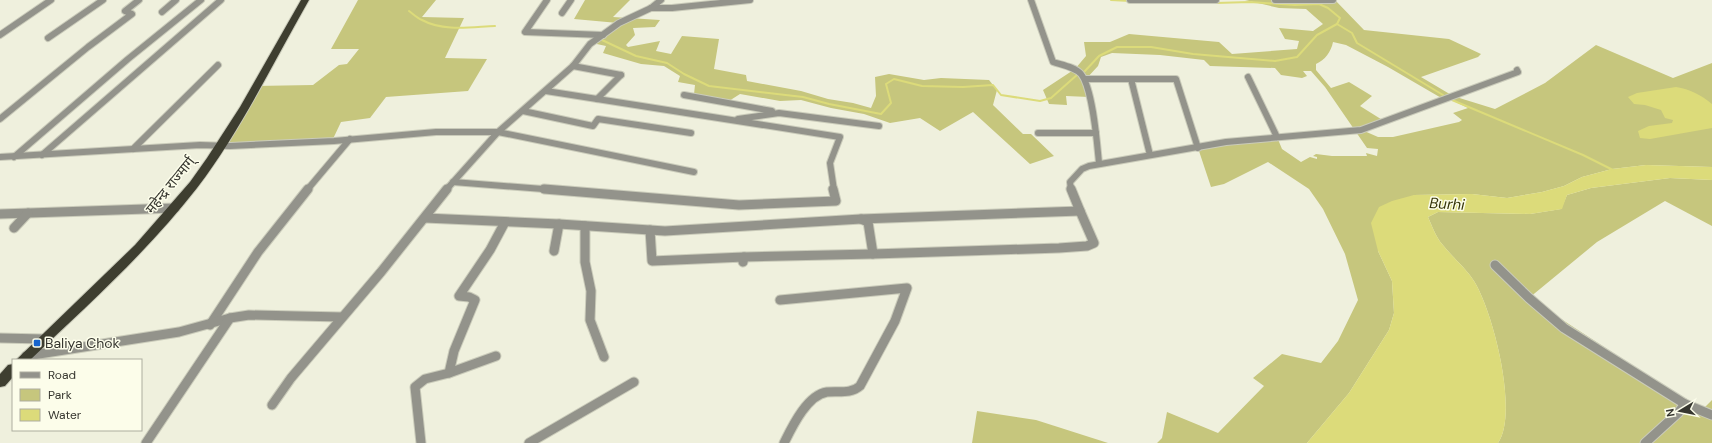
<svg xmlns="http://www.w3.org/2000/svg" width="1712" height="443" viewBox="0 0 1712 443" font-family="'DM Sans','Noto Sans Devanagari',sans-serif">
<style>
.green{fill:#c6c67d;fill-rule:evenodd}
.water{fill:#dcdb7a}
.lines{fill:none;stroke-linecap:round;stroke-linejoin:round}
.stream{stroke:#dcdb7a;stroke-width:2}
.minor-far1-casing{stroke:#cacbba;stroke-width:8}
.minor-casing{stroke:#cacbba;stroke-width:11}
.trunk-casing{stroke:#cacbba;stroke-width:2}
.minor-far1{stroke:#93938b;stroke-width:6}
.minor{stroke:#93938b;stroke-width:9}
.trunk{fill:#3e3e30;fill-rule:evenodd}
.poi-dot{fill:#1764ce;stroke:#fcfdea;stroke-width:1.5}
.labels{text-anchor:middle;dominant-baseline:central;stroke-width:3;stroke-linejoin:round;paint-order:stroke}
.street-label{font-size:14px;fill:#36362f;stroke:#fcfdea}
.poi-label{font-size:14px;fill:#36362f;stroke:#fcfdea;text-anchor:start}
.water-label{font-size:15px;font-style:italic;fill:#353409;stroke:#fcfdea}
</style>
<rect width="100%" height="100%" fill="#eff0dd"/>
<g class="green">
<path d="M358 0H436L422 17 464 18 445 58 487 59 468 91 386 97 370 118 341 122 332 141 219 148 255 86 313 85 339 65 347 64 359 49H331Z"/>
<path d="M585 0H630L613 17 660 20 655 27 633 28 635 35 626 45 628 47 660 41 656 51 671 54 682 36 719 39 714 69 746 75 747 81 801 91 828 99 853 103 871 108 876 96 875 77 889 74 924 80 941 78 989 80 997 90 993 105 1023 134H1031L1054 156 1030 164 973 112 940 131 920 118 890 123 864 114 831 108 801 100 780 101 740 94 729 101 694 94 695 85 678 82 680 76 664 66 641 64 603 53 606 46 592 43 618 23 574 19Z"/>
<path d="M1245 0H1335L1364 30 1449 39 1481 54 1478 57 1421 77 1453 96 1495 109 1545 83 1596 45 1673 78 1712 63V167L1646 165 1612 169 1582 177 1564 186 1542 192 1507 198 1472 194 1414 195 1378 251 1392 281 1394 313 1389 330 1349 393 1307 443H1157L1162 438 1167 412 1218 433 1264 386 1253 378 1282 354 1321 363 1338 341 1358 300 1345 254 1323 209 1309 189 1268 162 1224 184 1211 187 1198 148 1277 137 1282 149 1301 162 1310 157 1317 159V157L1313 156 1316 154 1332 156H1367L1366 153 1377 156 1378 149 1367 148 1325 87 1311 71H1303L1307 76 1302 78 1281 75 1275 68 1210 66 1204 60 1160 55 1112 53 1101 57 1098 66 1086 79 1089 97 1066 96 1067 105 1049 104 1043 90 1075 69 1086 56 1084 42H1110L1129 34 1219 42 1232 54 1297 49 1299 41 1285 39 1279 28 1313 31 1323 24 1306 9 1279 8ZM1333 42 1346 45 1388 67 1443 99 1452 100 1468 108 1453 113 1462 120 1459 122 1393 137H1378L1362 130 1384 121 1360 106 1372 96 1349 82 1331 88 1316 70V64C1325 60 1331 52 1333 42Z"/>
<path d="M1670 178 1712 180V226L1665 201 1597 242 1529 298 1685 400 1703 409 1712 400V443H1498C1519 413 1493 311 1474 281 1466 268 1452 257 1442 244 1436 237 1432 226 1428 217L1438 212 1530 214 1561 209 1567 195 1591 188Z"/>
<path d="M977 411 1036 420 1108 443H972Z"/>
</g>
<g class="water">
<path d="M1676 87C1690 89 1701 95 1712 104V128L1650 139 1640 138 1638 131 1649 126 1672 123 1673 120 1665 118 1661 110 1645 105 1634 104 1628 97 1637 93Z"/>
<path d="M1646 165 1712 167V180L1670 178 1591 188 1567 195 1562 209 1530 214 1438 212 1428 217C1432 226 1436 237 1442 244 1452 257 1466 268 1474 281 1493 311 1519 413 1498 443H1307L1349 393 1389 330 1394 313 1392 281 1378 251 1371 223 1379 207 1392 201 1414 195 1472 194 1507 198 1542 192 1564 186 1582 177 1612 169Z"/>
</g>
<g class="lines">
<g class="stream">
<path d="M1111 0 1130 1"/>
<path d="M1216 3 1250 2 1295 5 1319 4 1328 8 1340 18 1337 24"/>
<path d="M409 11C413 14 417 18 422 20 444 32 471 27 495 26"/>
<path d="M602 40 636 56 667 63 684 74 709 86 803 97 829 104 881 114 891 103 886 84 894 79 922 86 963 87 993 85 1001 95 1040 101 1051 98 1078 74"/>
<path d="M1085 71 1099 56 1117 47H1151L1193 54 1275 61 1297 57 1317 35 1337 24 1352 33 1357 43 1443 95"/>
<path d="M1452 100 1583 155 1613 170"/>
</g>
<g class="minor-far1-casing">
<g id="minor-far1">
<path d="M547 0 525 32 603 35"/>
<path d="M1031 0 1053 62C1062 65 1075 67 1081 74 1093 89 1097 143 1099 163"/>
<path d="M1130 0H1216"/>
<path d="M1275 0H1333"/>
<path d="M651 8H672L750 0"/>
<path d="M162 12 176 0"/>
<path d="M562 13 571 0"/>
<path d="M0 35 51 0"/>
<path d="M48 38 103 0"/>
<path d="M573 66 621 75"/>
<path d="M1248 77 1277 137"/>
<path d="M1086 79H1131L1150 155"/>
<path d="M1131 79H1176L1198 148"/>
<path d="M546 91 840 137 830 163 834 190"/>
<path d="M684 95 772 111"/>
<path d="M597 99 621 75"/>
<path d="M523 111 593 126 598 119 691 133"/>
<path d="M0 119 88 47 132 14 125 11 139 0"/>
<path d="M738 119 779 113 879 126"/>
<path d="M1038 133H1096"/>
<path d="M133 149 218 65"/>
<path d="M42 155 221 0"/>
<path d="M0 157 200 145 230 146 334 141 436 132H498L694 172"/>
<path d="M14 157 128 59 201 0"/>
<path d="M453 182 556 190"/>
<path d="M307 190 350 139"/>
<path d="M446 190 498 132 573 66 590 44 619 23 651 8 661 0"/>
<path d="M1071 190 1070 182 1082 169 1089 166 1226 142 1361 130 1518 72 1517 70"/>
</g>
</g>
<g class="minor-casing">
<g id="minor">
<path d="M544 189 739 205 836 201 833 189"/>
<path d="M0 214 175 208"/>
<path d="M425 218 559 224 665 231 861 219 1080 211 1071 189"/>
<path d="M861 219 868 222 873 254 1059 248 1087 246 1094 243 1080 211"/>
<path d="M585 226V262L591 291 590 320 604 357"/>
<path d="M14 228 28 213"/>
<path d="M650 230 652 261 744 257 743 262"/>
<path d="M554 251 559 224"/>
<path d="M744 257 873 254"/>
<path d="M1495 265 1529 298 1564 328 1685 404 1712 415"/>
<path d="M780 300 907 288 895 321 860 386C851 394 839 391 827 392 807 395 792 427 784 443"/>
<path d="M210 325 258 252 308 189"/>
<path d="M0 338 43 339"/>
<path d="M26 356 179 332 230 318 249 315 342 317"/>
<path d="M449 373 496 356"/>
<path d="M272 405 291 378 381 272 447 189"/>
<path d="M146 443 230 318"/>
<path d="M421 443 415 387 425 379 449 373 454 351 475 300 469 297 459 296 490 250 505 222"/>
<path d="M529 443 634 382"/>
<path d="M1645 443 1678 413 1685 404"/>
</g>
</g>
<g class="trunk-casing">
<g id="trunk">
<path d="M301 0H309C273 63 241 130 197 188 148 251 88 305 30 360H16L135 245 190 182 207 158 240 107Z"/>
<path d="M13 364V377L5 386 0 387V374L8 365Z"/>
</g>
</g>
<use href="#minor-far1" class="minor-far1"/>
<use href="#minor" class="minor"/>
<use href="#trunk" class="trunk"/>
</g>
<rect class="poi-dot" x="33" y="339" width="8" height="8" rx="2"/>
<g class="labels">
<g class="street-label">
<text transform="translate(170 185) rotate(-51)">महेन्द्र राज्मार्ग्</text>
</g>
<g class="poi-label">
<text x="45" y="343">Baliya Chok</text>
</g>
<g class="water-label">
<text transform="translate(1447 204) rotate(3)">Burhi</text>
</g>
</g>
<rect x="12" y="359" width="130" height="72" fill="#fcfdea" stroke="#adad9f"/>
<rect x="20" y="372" width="20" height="6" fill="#93938b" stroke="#adad9f"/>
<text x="48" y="379" font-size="12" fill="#36362f">Road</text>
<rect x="20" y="389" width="20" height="12" fill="#c6c67d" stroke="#adad9f"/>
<text x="48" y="399" font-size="12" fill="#36362f">Park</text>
<rect x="20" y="409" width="20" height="12" fill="#dcdb7a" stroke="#adad9f"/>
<text x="48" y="419" font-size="12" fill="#36362f">Water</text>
<g transform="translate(1680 411) rotate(260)" stroke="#fcfdea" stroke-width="3" paint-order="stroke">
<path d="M0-3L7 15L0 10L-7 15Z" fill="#36362f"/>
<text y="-6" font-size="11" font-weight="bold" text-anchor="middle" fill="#36362f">N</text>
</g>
</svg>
